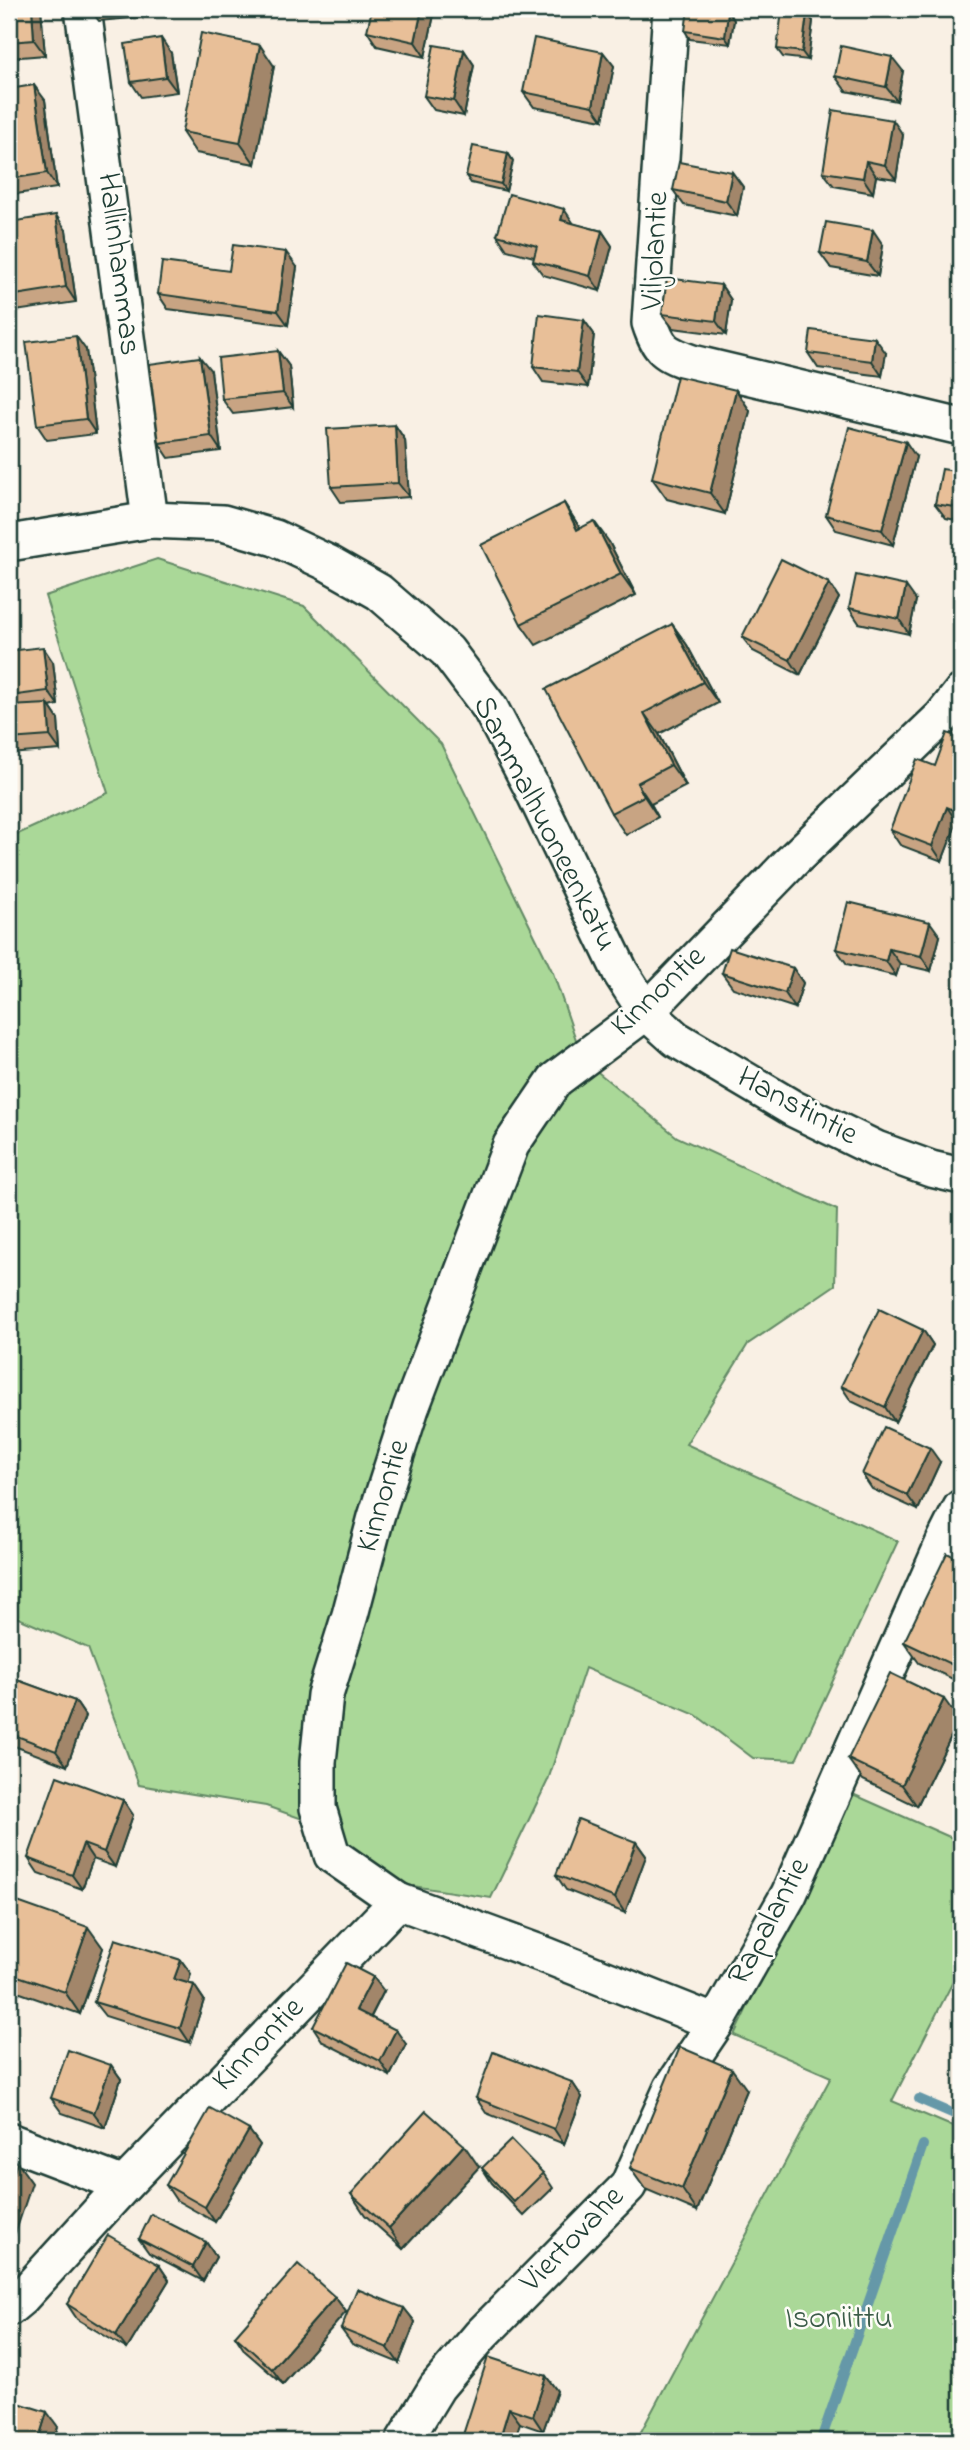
<svg xmlns="http://www.w3.org/2000/svg" width="970" height="2450" viewBox="0 0 970 2450" font-family="'Indie Flower',sans-serif">
<style>
.green{fill:#aad898;stroke:#648a66;stroke-width:2}
.lines{fill:none;stroke-linecap:round;stroke-linejoin:round}
.stream{stroke:#6598a8;stroke-width:10}
.minor-casing{stroke:#1f3d34;stroke-width:40}
.minor{stroke:#fdfcf7;stroke-width:35}
.wall{fill:#c8a483;stroke:#1f3d34;stroke-width:2}
.shaded-wall{fill:#a2866a;stroke:#1f3d34;stroke-width:2}
.building{fill:#e8bf98;stroke:#1f3d34;stroke-width:2}
.labels{text-anchor:middle;dominant-baseline:central;stroke-width:5;stroke-linejoin:round;paint-order:stroke}
.street-label{font-size:32px;fill:#1f3d34;stroke:#fdfcf7}
.park-label{font-size:32px;fill:#3b5c48;stroke:#fdfcf7}
</style>
<rect width="100%" height="100%" fill="#f9f0e4"/>
<filter id="ink" filterUnits="userSpaceOnUse"><feTurbulence type="fractalNoise" baseFrequency=".0143" numOctaves="2"/><feDisplacementMap in="SourceGraphic" scale="14" xChannelSelector="R" yChannelSelector="G"/><feConvolveMatrix kernelMatrix="1 2 1 2 8 2 1 2 1" color-interpolation-filters="sRGB"/></filter>
<g filter="url(#ink)">
<g class="green">
<path d="M157 559 304 606 441 744 553 973 583 1060 677 1137 837 1210 835 1285 748 1344 686 1444 898 1541 796 1760 753 1758 696 1715 585 1668 548 1780 491 1898 367 1879 314 1823 266 1806 139 1785 88 1648 9 1614V838L108 793 45 596Z"/>
<path d="M848 1792 961 1842V1966L892 2101 961 2130V2441H636L831 2077 734 2035 804 1890Z"/>
</g>
<g class="lines">
<g class="stream">
<path d="M919 2099 961 2117"/>
<path d="M823 2434 923 2145"/>
<path d="M821 2441 823 2434 839 2441"/>
</g>
<g class="minor-casing">
<g id="minor">
<path d="M83 9 150 520"/>
<path d="M671 9 650 323C659 351 665 353 692 363L961 427"/>
<path d="M9 543 150 520 223 523 275 538 328 563 379 592 447 651 490 708 531 786 621 973 646 1012 676 1039 794 1109 876 1149 931 1169 961 1176"/>
<path d="M398 1901 548 1956 716 2023 789 1894 944 1542 961 1508"/>
<path d="M9 2141 124 2185"/>
<path d="M9 2308 21 2298 124 2185 398 1901 332 1855 318 1808V1762L325 1695 350 1615 376 1517 411 1408 511 1145 555 1080 646 1012 790 863 942 717 961 693"/>
<path d="M404 2441 437 2387 481 2335 628 2186 672 2088 716 2023"/>
</g>
</g>
<use href="#minor" class="minor"/>
</g>
<g class="wall">
<path d="M9 9H41L45 55 9 58Z"/>
<path d="M90 9H141L142 17 99 21Z"/>
<path d="M336 9H361V10Z"/>
<path d="M435 10 425 57 377 46 367 31Z"/>
<path d="M728 12 734 20 730 44 690 39 685 31Z"/>
<path d="M807 14 813 21 808 60 783 57 777 49Z"/>
<path d="M464 50 474 65 464 116 434 110 424 96Z"/>
<path d="M603 52 614 66 603 120 534 107 523 92Z"/>
<path d="M171 53 177 92 141 97 131 82Z"/>
<path d="M274 66 255 164 196 153 182 132Z"/>
<path d="M903 71 897 101 846 91 835 76Z"/>
<path d="M9 89 45 100 57 188 9 195Z"/>
<path d="M903 135 896 179 876 176 873 193 834 186 823 172Z"/>
<path d="M508 153 513 161 506 191 471 183 466 176Z"/>
<path d="M732 172 743 187 737 216 684 205 673 190Z"/>
<path d="M9 222 66 230 76 302 16 311 9 301Z"/>
<path d="M574 224 602 231 612 246 600 291 543 275 533 261 534 257 507 250 497 235Z"/>
<path d="M883 245 878 276 831 268 820 253Z"/>
<path d="M297 267 288 325 168 309 158 294 229 271Z"/>
<path d="M721 285 731 300 726 335 673 328 662 314Z"/>
<path d="M584 320 594 334 588 387 543 382 533 367Z"/>
<path d="M86 350 96 434 47 440 37 425Z"/>
<path d="M278 351 289 366 293 407 233 414 222 399Z"/>
<path d="M808 353H886L882 376 818 368Z"/>
<path d="M211 371 221 451 169 458 159 443Z"/>
<path d="M736 390 750 411 725 514 667 499 652 478Z"/>
<path d="M395 425 405 440 409 497 341 502 331 487Z"/>
<path d="M916 457 893 545 836 530 826 515Z"/>
<path d="M961 472V521L946 518 935 504Z"/>
<path d="M564 503 580 528 609 542 636 595 536 645 521 624Z"/>
<path d="M829 583 839 598 800 675 753 651 742 637Z"/>
<path d="M916 600 909 634 859 623 849 608Z"/>
<path d="M672 624 687 645 718 703 659 734 686 786 651 804 658 817 626 835 611 813Z"/>
<path d="M9 651 53 662 58 705 50 707 58 719 60 750 9 754Z"/>
<path d="M961 738V824L957 822 942 861 900 845 890 830 935 766Z"/>
<path d="M940 936 931 971 900 964 896 976 847 964 836 949Z"/>
<path d="M793 968 803 983 795 1008 733 988 722 973Z"/>
<path d="M923 1330 933 1345 895 1422 851 1401 841 1386Z"/>
<path d="M940 1462 918 1510 872 1489 862 1474Z"/>
<path d="M961 1560V1683L919 1663 904 1642Z"/>
<path d="M9 1677 75 1701 85 1716 67 1766 9 1744Z"/>
<path d="M959 1720 917 1806 863 1780 848 1759Z"/>
<path d="M123 1800 133 1815 115 1867 93 1859 82 1889 38 1873 28 1858Z"/>
<path d="M636 1842 646 1856 625 1913 566 1890 556 1875Z"/>
<path d="M9 1899 103 1948 80 2014 9 1989Z"/>
<path d="M181 1960 191 1974 188 1983 194 1985 204 2000 190 2043 105 2016 94 2002Z"/>
<path d="M384 1991 371 2017 406 2044 390 2076 323 2042 313 2027Z"/>
<path d="M111 2065 121 2079 105 2128 62 2113 51 2098Z"/>
<path d="M572 2082 582 2097 564 2144 486 2113 476 2098Z"/>
<path d="M747 2090 697 2211 645 2189 630 2168Z"/>
<path d="M249 2130 260 2145 215 2222 176 2200 166 2185Z"/>
<path d="M479 2167 403 2249 365 2215 351 2194Z"/>
<path d="M482 2168 543 2173 553 2188 524 2216 492 2183Z"/>
<path d="M139 2239 206 2242 216 2257 203 2281 149 2253Z"/>
<path d="M159 2265 169 2280 127 2349 77 2319 67 2304Z"/>
<path d="M335 2297 346 2312 283 2384 245 2351 235 2336Z"/>
<path d="M404 2308 415 2322 399 2363 352 2344 341 2329Z"/>
<path d="M546 2376 557 2391 543 2431 520 2423 461 2441Z"/>
</g>
<g class="shaded-wall">
<path d="M32 9H41L45 55 34 40Z"/>
<path d="M136 9H141L142 17Z"/>
<path d="M422 9 435 10 425 57 415 42Z"/>
<path d="M728 12 734 20 730 44 725 37Z"/>
<path d="M807 14 813 21 808 60 802 52Z"/>
<path d="M161 38 171 53 177 92 166 77Z"/>
<path d="M260 45 274 66 255 164 240 143Z"/>
<path d="M464 50 474 65 464 116 454 101Z"/>
<path d="M603 52 614 66 603 120 593 106Z"/>
<path d="M892 57 903 71 897 101 886 87Z"/>
<path d="M34 85 45 100 57 188 47 173Z"/>
<path d="M893 120 903 135 896 179 885 165Z"/>
<path d="M508 153 513 161 506 191 501 184Z"/>
<path d="M866 161 876 176 873 193 863 178Z"/>
<path d="M732 172 743 187 737 216 726 201Z"/>
<path d="M564 209 574 224 561 220Z"/>
<path d="M56 215 66 230 76 302 66 287Z"/>
<path d="M873 230 883 245 878 276 867 262Z"/>
<path d="M602 231 612 246 600 291 590 276Z"/>
<path d="M286 252 297 267 288 325 278 311Z"/>
<path d="M721 285 731 300 726 335 716 321Z"/>
<path d="M584 320 594 334 588 387 577 372Z"/>
<path d="M76 336 86 350 96 434 86 419Z"/>
<path d="M875 338 886 353 882 376 872 361Z"/>
<path d="M278 351 289 366 293 407 283 393Z"/>
<path d="M200 357 211 371 221 451 211 436Z"/>
<path d="M736 390 750 411 725 514 710 493Z"/>
<path d="M395 425 405 440 409 497 398 483Z"/>
<path d="M906 442 916 457 893 545 882 530Z"/>
<path d="M564 503 578 525 592 551 577 530Z"/>
<path d="M594 521 609 542 636 595 621 574Z"/>
<path d="M829 583 839 598 800 675 790 660Z"/>
<path d="M906 586 916 600 909 634 899 619Z"/>
<path d="M672 624 687 645 718 703 703 682Z"/>
<path d="M43 647 53 662 58 705 48 691Z"/>
<path d="M48 704 58 719 60 750 50 736Z"/>
<path d="M644 713 659 734 686 786 671 765Z"/>
<path d="M637 783 651 804 658 817 644 796Z"/>
<path d="M947 807 957 822 942 861 932 846Z"/>
<path d="M930 922 940 936 931 971 921 956Z"/>
<path d="M889 949 900 964 896 976 886 961Z"/>
<path d="M793 968 803 983 795 1008 785 993Z"/>
<path d="M923 1330 933 1345 895 1422 885 1407Z"/>
<path d="M930 1448 940 1462 918 1510 907 1495Z"/>
<path d="M944 1699 959 1720 917 1806 902 1785Z"/>
<path d="M75 1701 85 1716 67 1766 56 1751Z"/>
<path d="M123 1800 133 1815 115 1867 104 1852Z"/>
<path d="M636 1842 646 1856 625 1913 615 1898Z"/>
<path d="M83 1844 93 1859 82 1889 72 1875Z"/>
<path d="M88 1927 103 1948 80 2014 65 1992Z"/>
<path d="M181 1960 191 1974 185 1994 174 1979Z"/>
<path d="M373 1977 384 1991 367 2024 356 2010Z"/>
<path d="M194 1985 204 2000 190 2043 180 2028Z"/>
<path d="M396 2030 406 2044 390 2076 380 2061Z"/>
<path d="M111 2065 121 2079 105 2128 94 2113Z"/>
<path d="M732 2069 747 2090 697 2211 682 2189Z"/>
<path d="M572 2082 582 2097 564 2144 554 2129Z"/>
<path d="M249 2130 260 2145 215 2222 205 2207Z"/>
<path d="M464 2145 479 2167 403 2249 389 2228Z"/>
<path d="M17 2162 32 2183 13 2240 9 2234V2187Z"/>
<path d="M206 2242 216 2257 203 2281 193 2267Z"/>
<path d="M159 2265 169 2280 127 2349 116 2335Z"/>
<path d="M335 2297 346 2312 283 2384 272 2369Z"/>
<path d="M404 2308 415 2322 399 2363 388 2348Z"/>
<path d="M546 2376 557 2391 543 2431 533 2416Z"/>
<path d="M509 2408 520 2423 514 2441H499Z"/>
<path d="M47 2412 58 2427 53 2441H38Z"/>
</g>
<g class="building">
<path d="M9 9H32L34 40 9 42Z"/>
<path d="M372 9H422L415 42 367 31Z"/>
<path d="M688 9H700L728 12 725 37 685 31Z"/>
<path d="M782 11 807 14 802 52 777 49Z"/>
<path d="M201 33 260 45 240 143 182 132Z"/>
<path d="M161 38 166 77 131 82 125 44Z"/>
<path d="M534 38 603 52 593 106 523 92Z"/>
<path d="M434 45 464 50 454 101 424 96Z"/>
<path d="M841 46 892 57 886 87 835 76Z"/>
<path d="M34 85 47 173 9 179V89Z"/>
<path d="M833 110 893 120 885 165 866 161 863 178 823 172Z"/>
<path d="M473 146 508 153 501 184 466 176Z"/>
<path d="M679 162 732 172 726 201 673 190Z"/>
<path d="M509 194 564 209 561 220 602 231 590 276 533 261 537 246 497 235Z"/>
<path d="M56 215 66 287 9 296V222Z"/>
<path d="M826 222 873 230 867 262 820 253Z"/>
<path d="M233 245 286 252 278 311 158 294 162 262 229 271Z"/>
<path d="M667 278 721 285 716 321 662 314Z"/>
<path d="M539 314 584 320 577 372 533 367Z"/>
<path d="M811 330 875 338 872 361 808 353Z"/>
<path d="M76 336 86 419 37 425 26 342Z"/>
<path d="M278 351 283 393 222 399 218 358Z"/>
<path d="M200 357 211 436 159 443 149 364Z"/>
<path d="M677 376 736 390 710 493 652 478Z"/>
<path d="M395 425 398 483 331 487 327 429Z"/>
<path d="M849 427 906 442 882 530 826 515Z"/>
<path d="M942 469 961 472V508L935 504Z"/>
<path d="M564 503 577 530 594 521 621 574 521 624 481 545Z"/>
<path d="M781 559 829 583 790 660 742 637Z"/>
<path d="M856 575 906 586 899 619 849 608Z"/>
<path d="M672 624 703 682 644 713 671 765 637 783 644 796 611 813 546 689Z"/>
<path d="M43 647 48 691 9 696V651Z"/>
<path d="M48 704 50 736 9 739V706Z"/>
<path d="M947 733 961 738V813L947 807 932 846 890 830 917 759 935 766Z"/>
<path d="M848 902 930 922 921 956 889 949 886 961 836 949Z"/>
<path d="M730 948 793 968 785 993 722 973Z"/>
<path d="M879 1309 923 1330 885 1407 841 1386Z"/>
<path d="M884 1427 930 1448 907 1495 862 1474Z"/>
<path d="M947 1553 961 1560V1669L904 1642Z"/>
<path d="M890 1673 944 1699 902 1785 848 1759Z"/>
<path d="M9 1677 75 1701 56 1751 9 1733Z"/>
<path d="M57 1776 123 1800 104 1852 83 1844 72 1875 28 1858Z"/>
<path d="M578 1819 636 1842 615 1898 556 1875Z"/>
<path d="M9 1899 88 1927 65 1992 9 1973Z"/>
<path d="M115 1939 181 1960 174 1979 194 1985 180 2028 94 2002Z"/>
<path d="M346 1963 373 1977 356 2010 396 2030 380 2061 313 2027Z"/>
<path d="M680 2047 732 2069 682 2189 630 2168Z"/>
<path d="M68 2050 111 2065 94 2113 51 2098Z"/>
<path d="M493 2052 572 2082 554 2129 476 2098Z"/>
<path d="M210 2108 249 2130 205 2207 166 2185Z"/>
<path d="M426 2111 464 2145 389 2228 351 2194Z"/>
<path d="M511 2140 543 2173 514 2202 482 2168Z"/>
<path d="M9 2159 17 2162 9 2187Z"/>
<path d="M151 2214 206 2242 193 2267 139 2239Z"/>
<path d="M108 2235 159 2265 116 2335 67 2304Z"/>
<path d="M298 2264 335 2297 272 2369 235 2336Z"/>
<path d="M357 2289 404 2308 388 2348 341 2329Z"/>
<path d="M488 2357 546 2376 533 2416 509 2408 499 2441H461Z"/>
<path d="M9 2400 47 2412 38 2441H9Z"/>
</g>
</g>
<g class="labels">
<g class="street-label">
<text transform="translate(656 251) rotate(-87)">Viljolantie</text>
<text transform="translate(118 264) rotate(83)">Hallinhammas</text>
<text transform="translate(544 824) rotate(63)">Sammalhuoneenkatu</text>
<text transform="translate(659 992) rotate(-43)">Kinnontie</text>
<text transform="translate(797 1107) rotate(28)">Hanstintie</text>
<text transform="translate(384 1496) rotate(-73)">Kinnontie</text>
<text transform="translate(770 1922) rotate(-62)">Rapalantie</text>
<text transform="translate(259 2045) rotate(-46)">Kinnontie</text>
<text transform="translate(573 2240) rotate(-46)">Viertovahe</text>
</g>
<g class="park-label">
<text x="839" y="2319">Isoniittu</text>
</g>
</g>
<rect width="970" height="2450" fill="none" stroke="#fdfcf7" stroke-width="35"/>
<rect x="18" y="18" width="935" height="2415" fill="none" stroke="#1f3d34" stroke-width="2.5" filter="url(#ink)"/>
</svg>
